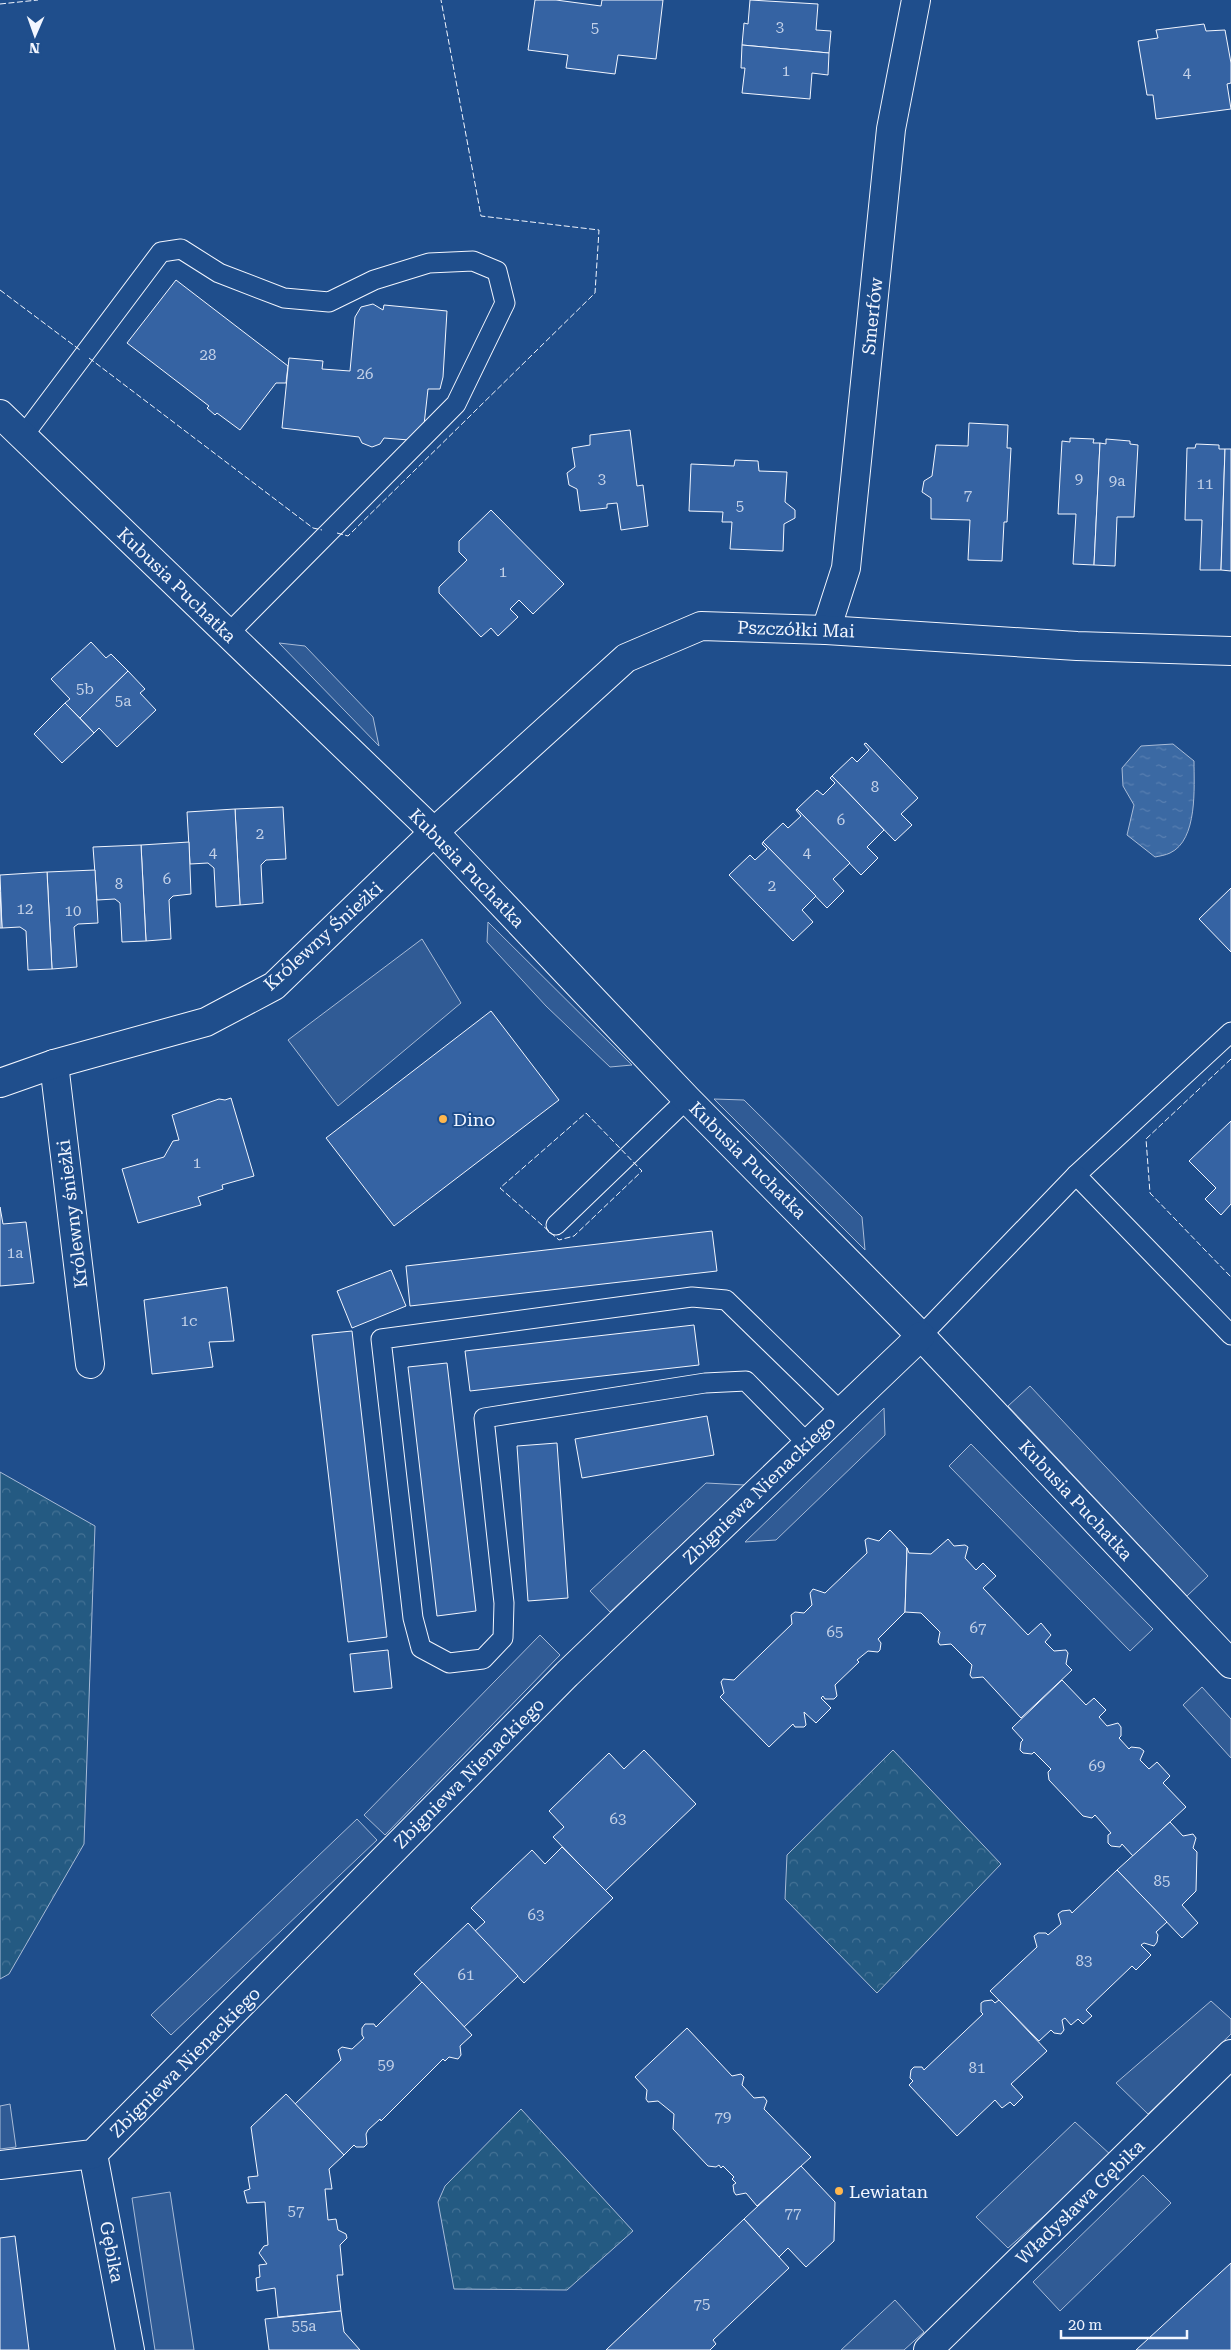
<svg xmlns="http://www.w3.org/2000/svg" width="1231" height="2350" viewBox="0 0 1231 2350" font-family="'Roboto Serif',serif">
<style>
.forest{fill:url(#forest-crowns);stroke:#a8bbd7}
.parking{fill:#305b95;stroke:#a8bbd7}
.water{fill:url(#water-ripples);stroke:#a8bbd7}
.building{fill:#3563a3;stroke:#f2f6ff}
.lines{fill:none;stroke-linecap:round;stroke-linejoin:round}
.lane-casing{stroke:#f2f6ff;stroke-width:21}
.street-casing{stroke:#f2f6ff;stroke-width:30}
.lane{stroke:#1f4e8c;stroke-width:19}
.street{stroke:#1f4e8c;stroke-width:28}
.fence{stroke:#f2f6ff;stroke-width:1;stroke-dasharray:6 2.5;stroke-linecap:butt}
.poi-dot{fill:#ffb74d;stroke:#1f4e8c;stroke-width:2}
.labels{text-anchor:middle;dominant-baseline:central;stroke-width:4;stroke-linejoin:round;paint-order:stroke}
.number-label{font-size:15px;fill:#c3d1e8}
.street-label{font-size:18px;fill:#f2f6ff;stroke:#1f4e8c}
.poi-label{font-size:18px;fill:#f2f6ff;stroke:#1f4e8c;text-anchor:start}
</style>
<defs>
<pattern id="forest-crowns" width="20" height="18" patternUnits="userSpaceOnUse" patternTransform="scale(1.25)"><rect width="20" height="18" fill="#245a82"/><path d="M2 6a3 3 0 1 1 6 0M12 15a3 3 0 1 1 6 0" fill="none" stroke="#447295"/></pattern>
<pattern id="water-ripples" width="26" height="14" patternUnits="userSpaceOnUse" patternTransform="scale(1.25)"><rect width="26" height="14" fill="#3b69a3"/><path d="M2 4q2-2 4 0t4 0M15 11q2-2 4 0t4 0" fill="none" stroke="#587fb1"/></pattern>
</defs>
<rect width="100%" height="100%" fill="#1f4e8c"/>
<g class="forest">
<path d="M0 1472 95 1526 84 1844 9 1974 0 1979Z"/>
<path d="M893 1750 1001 1864 877 1993 785 1899 787 1855Z"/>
<path d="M521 2109 633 2231 567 2290 454 2289 438 2202 445 2186Z"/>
</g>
<g class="parking">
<path d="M279 643 305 646 373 717 379 746Z"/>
<path d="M488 922 632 1065 610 1067 546 1006 487 942Z"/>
<path d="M422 939 461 1003 338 1106 288 1040Z"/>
<path d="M714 1099 744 1100 862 1217 865 1250Z"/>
<path d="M1030 1386 1208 1576 1187 1596 1008 1406Z"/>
<path d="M884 1408 885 1435 776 1540 745 1542Z"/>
<path d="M971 1444 1153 1629 1130 1651 949 1466Z"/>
<path d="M706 1483 745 1485 610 1612 590 1591Z"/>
<path d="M540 1635 560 1655 385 1835 364 1815Z"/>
<path d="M1202 1687 1231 1719V1758L1183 1705Z"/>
<path d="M357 1819 377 1840 171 2035 151 2015Z"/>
<path d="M1211 2001 1231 2019V2034L1148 2114 1116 2083Z"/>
<path d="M10 2104 16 2147 0 2149V2106Z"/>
<path d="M1075 2122 1112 2156 1008 2248 976 2217Z"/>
<path d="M1143 2175 1171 2203 1060 2311 1033 2282Z"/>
<path d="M170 2192 194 2350H155L132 2198Z"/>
<path d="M895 2300 924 2332 904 2350H841Z"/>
</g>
<path class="water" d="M1173 744 1194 761C1194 787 1198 840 1170 853 1166 855 1160 856 1155 857L1127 835 1134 805 1123 786 1122 768 1141 746Z"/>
<g class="building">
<path d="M535 0H556L601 6 602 0H663L656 59 618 55 615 74 566 68 568 55 528 50Z"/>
<path d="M750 0 818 4 816 30 831 31 829 53 742 45 744 23 748 24Z"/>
<path d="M1204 24 1206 31 1225 30 1231 63V83L1227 84 1231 109 1156 119 1153 95H1147L1138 41 1158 38 1156 30Z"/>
<path d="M742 45 829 53 828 75 812 73 810 99 742 93 745 68H741Z"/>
<path d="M176 280 288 366 286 383H276L240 430 217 413 215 415 207 408 209 406 127 343Z"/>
<path d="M373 304 383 310 384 305 447 311 443 377 440 389H428L424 425 409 440 384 438 380 444 372 447 362 443 359 437 282 428 289 358 323 361 322 369 350 371 355 317 361 307Z"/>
<path d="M969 423 1008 425 1007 448H1011L1007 522H1004L1002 561 968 560 970 520 931 519V498L922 492 924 481 932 476 936 445 968 446Z"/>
<path d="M630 430 637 486 643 485 648 526 621 530 617 503 607 504V508L580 511 577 489 569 485 567 473 575 467 572 448 590 445V435Z"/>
<path d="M1070 438 1094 439 1093 443H1100L1094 565 1073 564 1076 514H1058L1062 441 1070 442Z"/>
<path d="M1106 439 1130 441V444L1138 445 1134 517H1117L1115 566 1094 565 1100 443 1106 444Z"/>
<path d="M1196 444 1219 445V449H1225L1221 570H1200L1202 520H1185L1187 448H1195Z"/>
<path d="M1225 449H1231V571L1221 570Z"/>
<path d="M735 460 758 461 759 471 787 472 785 502 795 510V518L784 524 783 551 730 549 732 522H722L723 512 689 511 691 464 734 466Z"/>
<path d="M491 510 564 584 533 614 519 600 510 609 518 617 498 636 491 628 481 637 439 593V587L467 560 459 552V541Z"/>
<path d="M91 642 106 658 111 654 128 671 80 718 65 703 70 699 51 679Z"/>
<path d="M128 671 145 689 140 693 156 710 117 747 99 728 94 733 80 718Z"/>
<path d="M65 703 94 733 62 763 34 734Z"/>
<path d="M866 743 918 798 901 814 912 825 895 841 832 776 852 757 857 762 869 750 864 744Z"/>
<path d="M832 776 884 830 867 847 878 858 861 875 797 809 817 790 823 795 835 783 830 778Z"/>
<path d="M283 807 286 859 266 860 261 865 263 903 240 905 235 809Z"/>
<path d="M235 809 240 905 216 907 214 868 208 863 190 864 187 812Z"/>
<path d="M797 809 850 863 833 879 844 891 827 908 763 842 783 823 788 828 801 816 796 810Z"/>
<path d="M189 842 191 894 173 896 169 900 171 939 146 941 141 845Z"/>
<path d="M763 842 816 896 802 910 813 922 793 941 729 875 750 855 755 860 767 849 762 844Z"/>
<path d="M141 845 146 941 122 942 120 903 115 899 97 900 93 847Z"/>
<path d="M95 870 98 923 78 924 74 927 77 967 52 969 47 872Z"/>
<path d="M47 872 52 969 28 970 26 931 20 927 2 928 0 875Z"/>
<path d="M1231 888V952L1199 919Z"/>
<path d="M0 892 2 928H0Z"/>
<path d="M491 1011 559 1100 394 1226 326 1138Z"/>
<path d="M231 1098 254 1176 222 1185 223 1189 198 1197 201 1205 138 1223 122 1169 164 1157 173 1141 179 1140 172 1115 219 1099 225 1100Z"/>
<path d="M1231 1121V1204L1221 1215 1205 1199 1216 1188 1189 1161Z"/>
<path d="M0 1207 3 1224 26 1222 34 1283 0 1286Z"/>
<path d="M712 1231 717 1271 410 1306 406 1266Z"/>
<path d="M391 1270 406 1306 352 1328 337 1291Z"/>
<path d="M227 1287 234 1341 209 1342 213 1367 152 1374 144 1300Z"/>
<path d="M694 1325 699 1365 470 1391 465 1351Z"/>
<path d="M352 1331 387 1637 348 1642 312 1335Z"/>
<path d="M447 1363 476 1611 437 1616 408 1367Z"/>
<path d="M707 1416 714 1455 582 1478 575 1439Z"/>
<path d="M557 1443 568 1598 528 1601 517 1446Z"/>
<path d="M890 1530 907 1548 905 1612 878 1639 881 1643 880 1650 878 1652 868 1651 857 1660 859 1662 835 1685 837 1696 834 1699H825L823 1696 821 1698 831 1708 816 1723 804 1712 806 1725 804 1727H795L793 1724 769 1747 720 1697 724 1693 721 1682 723 1679 734 1680 792 1624 791 1615 795 1612 804 1613 812 1605 810 1593 813 1589 825 1593 867 1553 865 1540 868 1538 879 1541Z"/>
<path d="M948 1539 954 1546 965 1545 968 1547 965 1558 976 1570 983 1563 996 1576 983 1588 1028 1635 1041 1623 1051 1635 1045 1642 1054 1651 1066 1650 1068 1653 1066 1664 1072 1670 1021 1718 983 1677 972 1678 970 1675 972 1665 951 1644 940 1645 938 1642 940 1632 921 1613 905 1612 907 1548 909 1553 931 1554Z"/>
<path d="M388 1650 392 1688 354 1692 350 1654Z"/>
<path d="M1062 1680 1086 1705 1094 1698 1106 1710 1099 1717 1107 1726 1118 1723 1121 1727V1736L1119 1738 1129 1749 1131 1747 1140 1748 1144 1751 1140 1760 1149 1769 1157 1762 1170 1776 1163 1783 1186 1807 1133 1856 1122 1844 1120 1847 1111 1846 1108 1843V1835L1111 1833 1095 1815 1092 1818 1083 1816 1049 1780 1048 1772 1051 1769 1034 1752 1032 1754 1023 1753 1020 1750 1021 1742 1023 1740 1012 1728Z"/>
<path d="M644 1750 696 1804 605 1891 553 1837 564 1827 549 1811 609 1753 624 1769Z"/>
<path d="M1170 1822 1183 1836 1193 1834 1196 1838 1193 1848 1197 1852 1196 1891 1182 1905 1198 1923 1182 1938 1117 1870Z"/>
<path d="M562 1847 613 1898 524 1983 475 1931 485 1922 471 1908 532 1850 545 1864Z"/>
<path d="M1117 1870 1167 1922 1156 1932 1158 1935 1157 1942 1154 1946 1144 1943 1141 1945 1151 1955 1136 1970 1132 1966 1086 2010 1092 2016 1083 2024 1078 2019 1071 2025 1065 2018 1062 2020 1064 2030 1061 2034 1054 2033 1051 2030 1039 2041 990 1991 1037 1947 1034 1936 1038 1933H1046L1048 1935 1061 1924 1058 1914 1062 1911 1070 1910 1072 1913Z"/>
<path d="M468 1923 518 1976 464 2027 414 1974Z"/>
<path d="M422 1982 472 2035 460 2046 461 2055 458 2059 449 2057 445 2061 443 2059 381 2121 380 2119 368 2130 366 2134 367 2144 364 2147H356L354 2145 344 2155 295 2104 341 2060 338 2050 342 2047 352 2049 364 2038 362 2035V2028L365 2024H374L376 2027Z"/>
<path d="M992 2000 995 2003 999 2000 1047 2051 1011 2084 1023 2097 1014 2106 1010 2102 1002 2108 995 2100 957 2136 909 2085 913 2081 910 2078 911 2070 914 2067H922L924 2070 983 2014 981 2012V2003L984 2001Z"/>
<path d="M687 2028 732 2076 741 2074 744 2077 742 2085 754 2098 764 2097 767 2101 764 2109 811 2157 757 2206 746 2193 736 2195 734 2192 733 2185 736 2183 732 2179 734 2177 723 2166 721 2168 719 2165 716 2167 708 2166 673 2129 674 2114 658 2101 648 2102 646 2099 647 2090 635 2077Z"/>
<path d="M286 2094 344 2155 329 2169 332 2189H325L328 2220 336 2219 338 2230 346 2234 347 2238 340 2245 343 2275H337L341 2311 278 2317 275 2288 257 2291 256 2278 260 2277 259 2265 267 2264 259 2253 264 2246 268 2245 265 2202 247 2203 244 2191 250 2189 248 2177 258 2176 251 2127Z"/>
<path d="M801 2166 835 2202 834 2241 806 2267 788 2248 779 2257 744 2219Z"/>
<path d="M744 2219 789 2268 713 2340 716 2344 710 2350H606Z"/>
<path d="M15 2236 29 2350H0V2238Z"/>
<path d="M1231 2263V2350H1136L1173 2316Z"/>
<path d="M341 2311 344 2332 360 2350H269L265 2319Z"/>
</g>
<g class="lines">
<g class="lane-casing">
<g id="lane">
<path d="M23 436 161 252 181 249 219 273 284 298 329 302 374 280 429 263 473 261 497 271 505 303 456 404 228 634"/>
<path d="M1076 1175 1231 1032"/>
<path d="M556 1225 687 1099"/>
<path d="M921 1336 1076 1175 1231 1335"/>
<path d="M808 1444 746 1381 705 1383 484 1418 504 1603 503 1638 483 1659 449 1663 421 1648 413 1618 381 1339 692 1297 726 1300 841 1412"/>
</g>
</g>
<g class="street-casing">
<g id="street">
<path d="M0 414 434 832 687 1099 921 1336 1231 1664"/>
<path d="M826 630 846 568 891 129 916 0"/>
<path d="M54 1064 90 1364"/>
<path d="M0 1083 54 1064 206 1022 274 986 434 832 626 658 701 626 826 630 1077 646 1231 651"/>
<path d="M93 2154 130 2350"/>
<path d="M0 2165 93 2154 567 1674 921 1336"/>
<path d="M928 2350 1231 2054"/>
</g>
</g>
<use href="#lane" class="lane"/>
<use href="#street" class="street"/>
<g class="fence">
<path d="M0 4 38 0"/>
<path d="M0 290 80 350"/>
<path d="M89 358 313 528 322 530"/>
<path d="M337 533 348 536 595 293 599 230 481 216 441 0"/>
<path d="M1231 1059 1146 1139 1150 1193 1231 1277"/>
<path d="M586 1113 642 1171 574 1236 559 1240 500 1188Z"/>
</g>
</g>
<g class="poi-dot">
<circle cx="443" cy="1119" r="5"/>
<circle cx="839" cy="2191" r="5"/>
</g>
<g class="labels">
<g class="number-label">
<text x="780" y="27">3</text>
<text x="595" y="28">5</text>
<text x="786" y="71">1</text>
<text x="1187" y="73">4</text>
<text x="208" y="355">28</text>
<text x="365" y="374">26</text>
<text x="602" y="479">3</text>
<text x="1079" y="479">9</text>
<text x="1117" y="481">9a</text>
<text x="1205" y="484">11</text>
<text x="968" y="495">7</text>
<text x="740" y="506">5</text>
<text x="503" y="572">1</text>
<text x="85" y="689">5b</text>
<text x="123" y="701">5a</text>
<text x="875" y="787">8</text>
<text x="841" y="820">6</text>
<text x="260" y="834">2</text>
<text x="213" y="853">4</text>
<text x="807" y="853">4</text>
<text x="167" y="879">6</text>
<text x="119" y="884">8</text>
<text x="772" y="886">2</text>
<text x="25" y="909">12</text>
<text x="73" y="911">10</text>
<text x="197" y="1163">1</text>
<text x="15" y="1253">1a</text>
<text x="189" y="1321">1c</text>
<text x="978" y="1628">67</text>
<text x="835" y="1632">65</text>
<text x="1097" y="1766">69</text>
<text x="618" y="1819">63</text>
<text x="1162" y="1881">85</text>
<text x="536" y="1915">63</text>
<text x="1084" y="1961">83</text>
<text x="466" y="1975">61</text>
<text x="386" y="2065">59</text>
<text x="977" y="2068">81</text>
<text x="723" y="2117">79</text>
<text x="296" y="2211">57</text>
<text x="793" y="2213">77</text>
<text x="702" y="2304">75</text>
<text x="304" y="2326">55a</text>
</g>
<g class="street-label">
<text transform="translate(872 316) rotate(-84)">Smerfów</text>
<text transform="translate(177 585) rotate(44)">Kubusia Puchatka</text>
<text transform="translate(796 629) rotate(2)">Pszczółki Mai</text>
<text transform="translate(467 868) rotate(46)">Kubusia Puchatka</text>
<text transform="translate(323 936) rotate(-42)">Królewny Śnieżki</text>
<text transform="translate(748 1160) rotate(45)">Kubusia Puchatka</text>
<text transform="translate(72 1214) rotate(-97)">Królewny śnieżki</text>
<text transform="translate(759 1490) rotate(-44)">Zbigniewa Nienackiego</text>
<text transform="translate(1076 1500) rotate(47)">Kubusia Puchatka</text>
<text transform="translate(469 1773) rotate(-45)">Zbigniewa Nienackiego</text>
<text transform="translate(185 2062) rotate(-45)">Zbigniewa Nienackiego</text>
<text transform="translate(1080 2202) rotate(-44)">Władysława Gębika</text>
<text transform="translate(112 2252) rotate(79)">Gębika</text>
</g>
<g class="poi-label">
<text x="453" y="1119">Dino</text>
<text x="849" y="2191">Lewiatan</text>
</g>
</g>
<g transform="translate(35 35) rotate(182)" stroke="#1f4e8c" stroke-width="4" paint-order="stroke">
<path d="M0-4L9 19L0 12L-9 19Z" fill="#f2f6ff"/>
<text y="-8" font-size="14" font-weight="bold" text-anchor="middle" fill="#f2f6ff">N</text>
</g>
<path d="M1061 2330v8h126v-8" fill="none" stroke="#f2f6ff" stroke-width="2.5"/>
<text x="1068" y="2330" font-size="15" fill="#f2f6ff" stroke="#1f4e8c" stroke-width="4" paint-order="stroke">20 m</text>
</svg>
